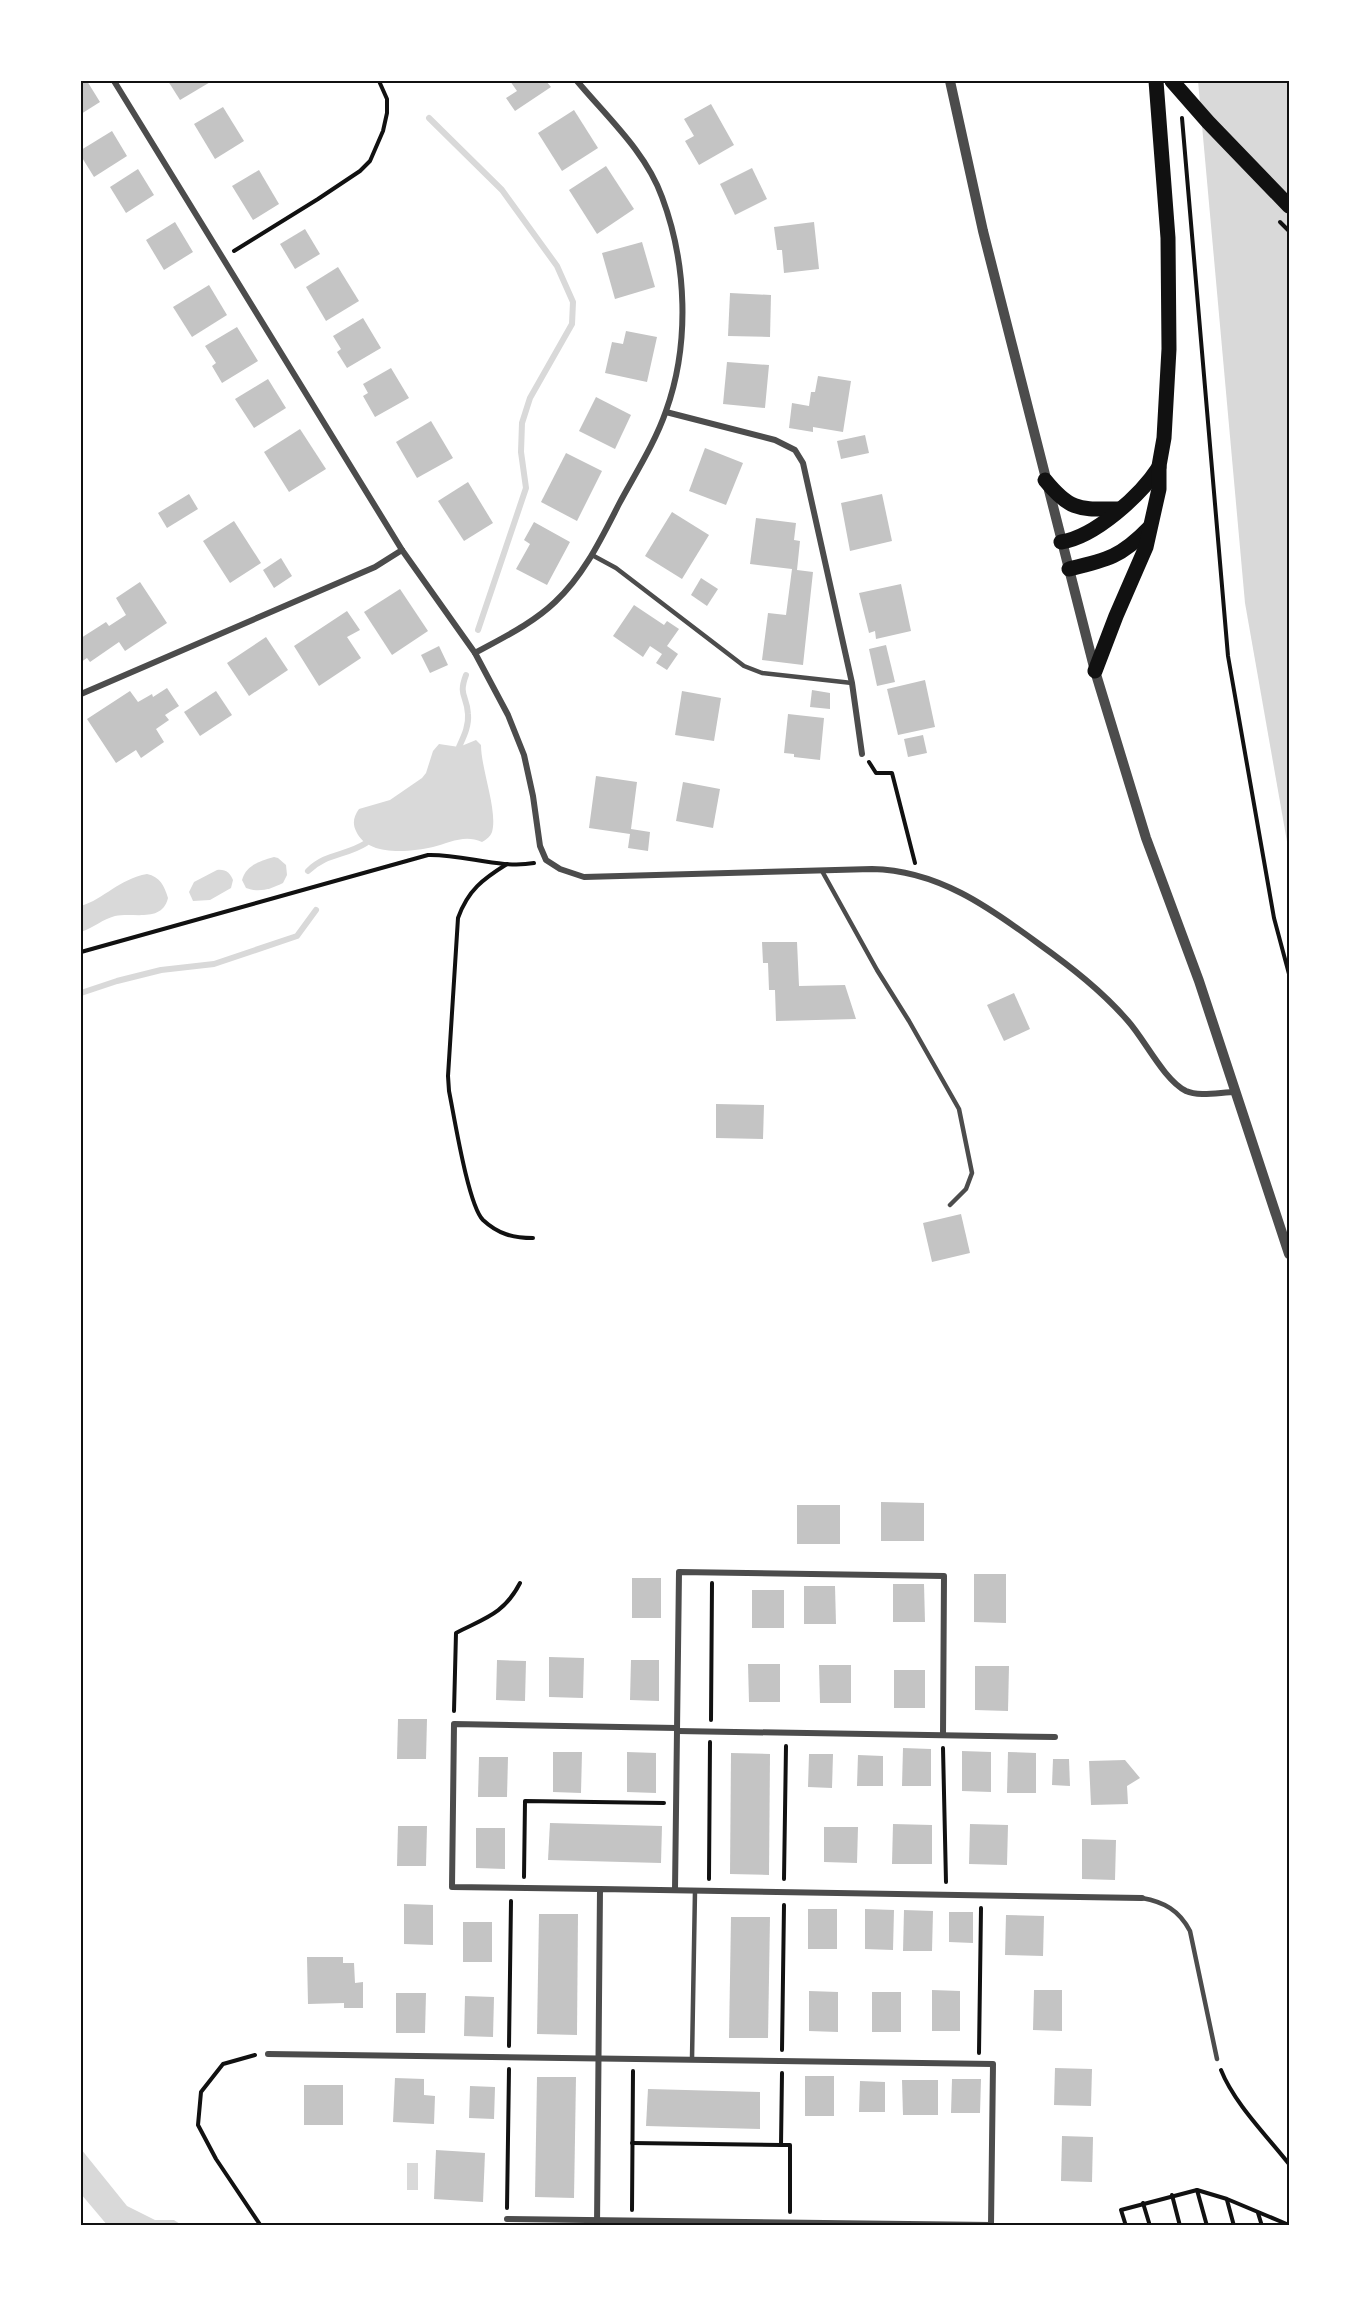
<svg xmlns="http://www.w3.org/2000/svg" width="1370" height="2307" viewBox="0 0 1370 2307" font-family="Karla,sans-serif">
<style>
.water{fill:#d9d9d9}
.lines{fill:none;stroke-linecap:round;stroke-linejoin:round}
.stream{stroke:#d9d9d9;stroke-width:6}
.building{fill:#c4c4c4}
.path{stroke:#111;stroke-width:4}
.service{stroke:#4c4c4c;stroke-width:4.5}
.minor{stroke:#4c4c4c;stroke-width:6}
.tertiary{stroke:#4c4c4c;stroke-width:10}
.primary{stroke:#111;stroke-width:15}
.neatline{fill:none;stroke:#111;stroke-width:2}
</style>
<rect width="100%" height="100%" fill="#fff"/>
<g class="water">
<path d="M1198 81H1289V853L1245 603Z"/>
<path d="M476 740 481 745C481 769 498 811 492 832 490 837 487 839 482 842 464 834 450 843 433 847 410 852 367 857 356 831 352 823 354 816 359 809L390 800 422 778 426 773 433 751 439 744 459 747Z"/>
<path d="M274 857 278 858 286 865 287 875 283 883C271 889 259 893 246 888L242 880C246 865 260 861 274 857Z"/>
<path d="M217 870C226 869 230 873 233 880L231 888 210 900 193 901 189 892 194 882Z"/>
<path d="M147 874C160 877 164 885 168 898 162 923 134 912 115 916 103 919 93 928 81 932V906C104 899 119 879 147 874Z"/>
<path d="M81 2149 127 2206 155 2220H174L183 2226H108L81 2194Z"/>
<rect x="407" y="2163" width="11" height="27"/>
</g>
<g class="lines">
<g class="stream">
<path d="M429 118 502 190 557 266 573 302 572 324 530 398 522 423 521 452 526 488 478 630"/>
<path d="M459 747C464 736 469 726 468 714 467 695 458 696 466 675"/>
<path d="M308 871C326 853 346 856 366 843"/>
<path d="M81 993 117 981 161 970 214 964 297 936 316 910"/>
</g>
</g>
<g class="building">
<path d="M81 81H87L100 102 81 114Z"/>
<path d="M168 81H212L180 100Z"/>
<path d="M510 81H546L551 87 515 111 506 98 517 91Z"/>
<path d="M711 104 734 145 699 165 685 141 694 136 684 119Z"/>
<path d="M223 107 244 141 215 159 194 124Z"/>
<path d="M574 110 598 148 562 171 538 133Z"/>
<path d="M112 131 127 156 94 177 81 156V150Z"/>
<path d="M606 166 634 209 597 234 569 190Z"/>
<path d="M752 168 767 199 735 215 720 184Z"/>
<path d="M138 169 154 195 126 213 110 187Z"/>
<path d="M259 170 279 204 253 220 232 186Z"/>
<path d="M175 222 193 252 164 270 146 240Z"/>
<path d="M814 222 819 269 784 273 782 250H777L774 227Z"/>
<path d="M305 229 320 254 295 269 280 244Z"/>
<path d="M642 242 655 287 615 299 602 253Z"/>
<path d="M338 267 359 301 326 321 306 287Z"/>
<path d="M209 285 227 315 192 337 173 307Z"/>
<path d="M730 293 771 295 770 337 728 336Z"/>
<path d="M363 318 381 348 347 368 337 352 341 349 333 336Z"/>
<path d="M237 327 258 361 222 383 212 366 216 363 205 346Z"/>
<path d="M626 331 657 337 647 382 605 373 612 342 623 344Z"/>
<path d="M727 362 769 365 765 408 723 404Z"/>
<path d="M391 368 409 398 375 417 363 396 368 393 363 384Z"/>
<path d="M818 376 851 381 843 432 813 427V432L789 428 792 403 809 406 811 392H815Z"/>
<path d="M268 379 286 408 254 428 235 399Z"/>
<path d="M596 397 631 415 615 449 579 431Z"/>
<path d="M431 421 453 458 417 478 396 442Z"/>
<path d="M300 429 326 469 289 492 264 452Z"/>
<path d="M865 435 869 453 841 459 837 441Z"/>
<path d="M705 448 743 463 726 505 689 491Z"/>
<path d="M566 453 602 471 577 521 541 502Z"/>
<path d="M468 482 493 523 464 541 438 501Z"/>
<path d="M189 494 198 509 167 528 158 513Z"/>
<path d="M882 494 892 541 850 551 841 503Z"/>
<path d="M672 512 709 535 682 579 645 556Z"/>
<path d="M756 518 796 523 794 540 800 541 797 570 813 572 803 665 762 660 768 613 786 615 792 569 750 564Z"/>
<path d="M234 521 261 563 230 583 203 541Z"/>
<path d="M534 522 570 542 547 585 516 569 530 544 524 540Z"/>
<path d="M281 558 292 576 274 588 263 570Z"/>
<path d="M701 578 718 589 707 606 691 595Z"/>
<path d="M140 582 167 623 125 651 119 642 90 662 87 658 81 662V638L106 622 109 626 126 615 116 598Z"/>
<path d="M901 584 911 631 876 639 875 631 869 633 859 593Z"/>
<path d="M400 589 428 631 392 655 364 612Z"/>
<path d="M634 605 664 625 667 621 679 629 667 646 678 654 667 670 656 663 662 654 650 646 643 657 613 636Z"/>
<path d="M347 611 360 630 347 637 361 658 319 686 294 646Z"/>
<path d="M266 637 288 670 249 696 227 663Z"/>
<path d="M886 645 895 682 877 686 869 649Z"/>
<path d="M439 646 448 665 430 673 421 655Z"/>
<path d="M925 680 935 727 898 735 887 689Z"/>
<path d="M167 688 179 706 165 715 169 720 156 729 164 742 141 758 136 750 116 763 87 719 130 691 138 702 152 694 153 697Z"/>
<path d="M812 690 830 693V709L810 707Z"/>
<path d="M216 691 232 715 200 736 184 712Z"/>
<path d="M682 691 721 698 714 741 675 735Z"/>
<path d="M788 714 824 718 820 760 794 757V754L784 753Z"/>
<path d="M923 735 927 753 908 757 904 739Z"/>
<path d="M596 776 637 782 631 829 650 832 648 851 628 848 630 834 589 828Z"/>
<path d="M683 782 720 789 713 828 676 821Z"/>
<path d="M762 942H797L799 986 845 985 856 1019 776 1021 775 990H769L768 963H763Z"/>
<path d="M1014 993 1030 1029 1004 1041 987 1005Z"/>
<path d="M716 1104 764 1105 763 1139 716 1138Z"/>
<path d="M961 1214 970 1253 932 1262 923 1223Z"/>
<path d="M881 1502 924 1503V1541H881Z"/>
<rect x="797" y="1505" width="43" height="39"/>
<path d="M974 1574H1006V1623L974 1622Z"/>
<rect x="632" y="1578" width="29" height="40"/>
<path d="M893 1584H924L925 1622H893Z"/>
<path d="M804 1586H835L836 1624H804Z"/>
<rect x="752" y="1590" width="32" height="38"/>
<path d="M549 1657 584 1658 583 1698 549 1697Z"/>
<path d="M497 1660 526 1661 525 1701 496 1700Z"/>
<path d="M631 1660H659V1701L630 1700Z"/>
<path d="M748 1664H780V1702H749Z"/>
<path d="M819 1665H851V1703H820Z"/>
<path d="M975 1666H1009L1008 1711 975 1710Z"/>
<rect x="894" y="1670" width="31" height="38"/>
<path d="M398 1719H427L426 1759H397Z"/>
<path d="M903 1748 931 1749V1786H902Z"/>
<path d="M962 1751 991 1752V1792L962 1791Z"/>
<path d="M553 1752H582L581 1793 553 1792Z"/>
<path d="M627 1752 656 1753V1793L627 1792Z"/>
<path d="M1008 1752 1036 1753V1793H1007Z"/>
<path d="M731 1753 770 1754 769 1875 730 1874Z"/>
<path d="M809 1754H833L832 1788 808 1787Z"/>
<path d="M858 1755 883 1756V1786H857Z"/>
<path d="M479 1757H508L507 1797H478Z"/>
<path d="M1053 1759H1069L1070 1786 1052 1785Z"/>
<path d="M1125 1760 1140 1778 1127 1786 1128 1804 1091 1805 1089 1761Z"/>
<path d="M550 1823 662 1826 661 1863 548 1860Z"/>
<path d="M893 1824 932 1825V1864H892Z"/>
<path d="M970 1824 1008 1825 1007 1865 969 1864Z"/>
<path d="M398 1826H427L426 1866H397Z"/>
<path d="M824 1827H858L857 1863 824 1862Z"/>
<path d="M476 1828H505V1869L476 1868Z"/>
<path d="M1082 1839 1116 1840 1115 1880 1082 1879Z"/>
<path d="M404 1904 433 1905V1945L404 1944Z"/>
<rect x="808" y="1909" width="29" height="40"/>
<path d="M865 1909 894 1910 893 1950 865 1949Z"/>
<path d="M904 1910 933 1911 932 1951H903Z"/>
<path d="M949 1912H973V1943L949 1942Z"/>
<path d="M539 1914H578L577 2035 537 2034Z"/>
<path d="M1006 1915 1044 1916 1043 1956 1005 1955Z"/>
<path d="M731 1917H770L768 2038H729Z"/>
<rect x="463" y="1922" width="29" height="40"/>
<path d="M307 1957H343V1963H354L355 1983 363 1982V2008H344V2003L308 2004Z"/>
<path d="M932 1990 960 1991V2031H932Z"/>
<path d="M1034 1990H1062V2031L1033 2030Z"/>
<path d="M809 1991 838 1992V2032L809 2031Z"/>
<rect x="872" y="1992" width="29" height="40"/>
<path d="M396 1993H426L425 2033H396Z"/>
<path d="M465 1996 494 1997 493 2037 464 2036Z"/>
<path d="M1055 2068 1092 2069 1091 2106 1054 2105Z"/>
<rect x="805" y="2076" width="29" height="40"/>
<path d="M537 2077H576L574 2198 535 2197Z"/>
<path d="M395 2078 424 2079V2095L435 2096 434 2124 393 2122Z"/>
<path d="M952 2079H981L980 2113H951Z"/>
<path d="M902 2080H938V2115H903Z"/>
<path d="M860 2081 885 2082V2112H859Z"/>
<rect x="304" y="2085" width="39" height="40"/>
<path d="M470 2086 495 2087 494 2119 469 2118Z"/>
<path d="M648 2089 760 2092V2129L646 2126Z"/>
<path d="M1062 2136 1093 2137 1092 2182 1061 2181Z"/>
<path d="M436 2150 485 2153 483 2202 434 2199Z"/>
</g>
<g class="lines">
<g class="path">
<path d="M1182 118 1228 656 1274 918 1289 974"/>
<path d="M1280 222 1289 231"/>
<path d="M234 251 318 199 360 171 370 161 383 131 387 113V99L379 81"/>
<path d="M869 762 876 773H892L915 863"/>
<path d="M507 864C483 879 468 890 458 918L448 1076 449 1091C454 1115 468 1205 483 1220 498 1234 513 1238 533 1238"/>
<path d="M81 952 428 855C464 854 499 869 534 863"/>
<path d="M454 1711 456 1633C485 1618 504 1614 520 1583"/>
<path d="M711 1720 712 1583"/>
<path d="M943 1748 946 1882"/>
<path d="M524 1877 525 1801 664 1803"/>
<path d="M709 1879 710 1742"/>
<path d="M784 1879 786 1746"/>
<path d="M509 2046 511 1901"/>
<path d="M782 2050 784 1905"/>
<path d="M979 2053 981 1908"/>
<path d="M255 2055 223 2064 201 2092 198 2125 216 2159 261 2226"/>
<path d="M1221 2070C1234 2103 1267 2136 1289 2164"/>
<path d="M782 2073 781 2145H790V2212"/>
<path d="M632 2143 781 2145"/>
<path d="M1197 2190 1207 2226"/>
<path d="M1172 2195 1180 2226"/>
<path d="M1227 2200 1234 2226"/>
<path d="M1143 2203 1150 2226"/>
<path d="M507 2208 509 2069"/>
<path d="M632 2210 633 2071"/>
<path d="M1258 2213 1262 2226"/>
<path d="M1126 2226 1121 2210 1197 2190 1227 2199 1289 2225"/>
</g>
<g class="service">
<path d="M592 555 616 568 744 666 762 673 852 683"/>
<path d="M822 871 877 970 909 1021 959 1109 972 1173 966 1189 950 1205"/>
<path d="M1142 1898C1164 1902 1179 1910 1190 1931L1217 2059"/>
<path d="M692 2059 695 1891"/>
</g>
<g class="minor">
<path d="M114 81 402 550 475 653 508 715 524 755 533 796 540 846 546 860 560 869 584 877 872 869C937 870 989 907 1039 944 1071 967 1102 991 1128 1021 1145 1040 1164 1080 1186 1091 1199 1097 1221 1092 1236 1092"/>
<path d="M666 412 775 440 795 450 803 463 852 683 862 754"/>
<path d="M475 653C502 638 532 624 555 602 584 575 601 539 619 504 635 474 655 443 666 411 690 344 687 264 662 197 646 152 607 117 577 81"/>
<path d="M81 694 375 567 402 550"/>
<path d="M677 1731 1055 1737"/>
<path d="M600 1889 452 1887 454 1724 677 1728"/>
<path d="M675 1890 679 1572 944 1576 943 1735"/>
<path d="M268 2054 993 2064 991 2225 507 2219"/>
<path d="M597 2226 600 1889 1142 1898"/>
</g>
<path class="tertiary" d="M950 81 983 231 1095 671 1146 838 1199 981 1289 1254"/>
<g class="primary">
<path d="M1172 81 1208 122 1289 206"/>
<path d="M1045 480C1071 512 1080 509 1118 509"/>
<path d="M1061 542C1095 537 1141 495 1159 467"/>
<path d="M1069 569C1107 560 1121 557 1149 528"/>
<path d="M1095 671 1116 616 1146 547 1159 489V466L1164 438 1169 349 1168 238 1156 81"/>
</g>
</g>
<rect width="1370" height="2307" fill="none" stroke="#ffffff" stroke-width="165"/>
<rect x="82" y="82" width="1206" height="2142" class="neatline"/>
</svg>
